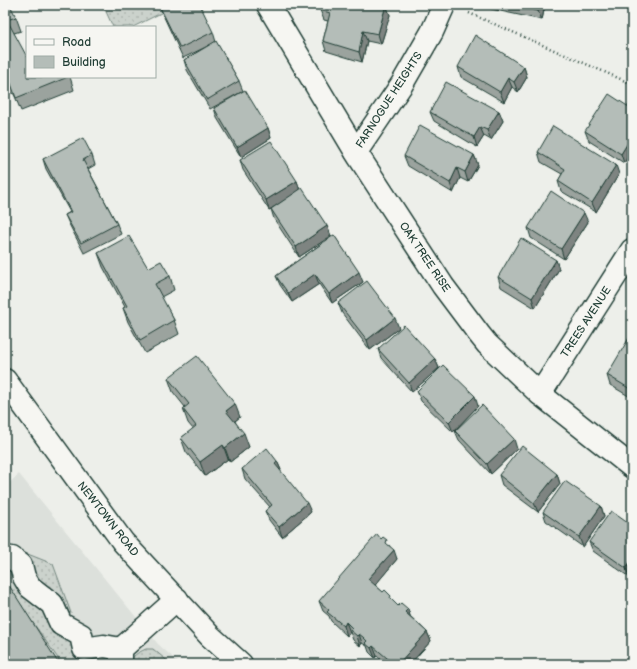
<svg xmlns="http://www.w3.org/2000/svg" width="637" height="669" viewBox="0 0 637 669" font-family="'Balsamiq Sans',sans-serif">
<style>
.built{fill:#dce0db}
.grass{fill:url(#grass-dots);stroke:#758880}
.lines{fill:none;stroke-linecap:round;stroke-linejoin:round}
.minor-casing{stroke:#1f3d34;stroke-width:25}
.major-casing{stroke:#1f3d34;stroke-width:25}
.path{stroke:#1f3d34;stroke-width:2.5;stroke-dasharray:1 3;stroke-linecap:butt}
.minor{stroke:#f6f6f2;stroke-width:22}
.major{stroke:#f6f6f2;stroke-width:22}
.wall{fill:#9ba39e;stroke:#1f3d34}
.shaded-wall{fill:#7e8481;stroke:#1f3d34}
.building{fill:#b4bdb8;stroke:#1f3d34}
.labels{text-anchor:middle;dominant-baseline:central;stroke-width:3;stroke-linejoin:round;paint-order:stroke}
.street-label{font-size:11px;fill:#1f3d34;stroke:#f6f6f2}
</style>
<defs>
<pattern id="grass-dots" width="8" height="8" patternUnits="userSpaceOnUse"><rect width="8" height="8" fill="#cbd2cc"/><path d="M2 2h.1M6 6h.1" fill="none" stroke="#aeb5b0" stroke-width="1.8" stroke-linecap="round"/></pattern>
</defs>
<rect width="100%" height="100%" fill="#edefea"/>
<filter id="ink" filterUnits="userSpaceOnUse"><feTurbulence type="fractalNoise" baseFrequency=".025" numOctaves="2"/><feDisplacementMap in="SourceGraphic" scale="8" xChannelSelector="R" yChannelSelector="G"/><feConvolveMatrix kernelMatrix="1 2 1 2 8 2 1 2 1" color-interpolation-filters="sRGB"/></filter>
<g filter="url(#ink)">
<path class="built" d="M19 474 158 644 180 664H5V487Z"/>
<g class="grass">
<path d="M103 5H177L133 27H113Z"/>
<path d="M5 545 53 564 71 613 49 610 61 630 85 664H62L5 583Z"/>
<path d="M146 649H153L171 664H129C133 655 137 653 146 649Z"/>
</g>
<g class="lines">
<g class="minor-casing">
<g id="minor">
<path d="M268 5 359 157 443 286 479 334 487 344 540 394 632 467"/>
<path d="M356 152 402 84 432 32 444 5"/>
<path d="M540 394 632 250"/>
<path d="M5 557 12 558 21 565 24 577 30 587 52 604 61 624 81 635 84 649 104 646 121 649"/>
<path d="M121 663V649L177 599"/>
</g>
</g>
<g class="major-casing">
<path id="major" d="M5 380 123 542 210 636 241 664"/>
</g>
<path class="path" d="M469 13 632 84"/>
<use href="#minor" class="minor"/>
<use href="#major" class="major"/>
</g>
<g class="wall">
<path d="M5 5 16 17 21 31 14 33 27 77H70L74 90 21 111 14 94 9 92 6 85H5Z"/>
<path d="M159 5 213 32 216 42 239 81 243 91 210 109 187 70 184 60 210 45 183 58 163 15Z"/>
<path d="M386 5 390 15 381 44 367 41 362 62 326 51 323 41 328 21 324 20 320 10Z"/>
<path d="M490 5H552V7L545 5 542 20 491 9Z"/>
<path d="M458 67H524L527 77 518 92 512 87 504 102 461 77Z"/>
<path d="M214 108 268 128 271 138 241 157 217 118Z"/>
<path d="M632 109V151L624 163 589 141 585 131Z"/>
<path d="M499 111 503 121 491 140 484 136 477 147 434 121 430 112Z"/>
<path d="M538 152 619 174 596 212 561 191 558 181 562 174 541 162Z"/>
<path d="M92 155 95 165 88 169 117 224 121 234 84 253 69 224 65 215 70 212 46 169 43 159Z"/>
<path d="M474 155 478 165 468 182 460 178 453 193 408 166 404 156Z"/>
<path d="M240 160 297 181 300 190 327 226 331 236 299 257 274 219 271 209 269 210 243 170Z"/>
<path d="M588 222 564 259 531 238 528 228Z"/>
<path d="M334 235 363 282 332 303 319 284 292 302 280 285 276 276Z"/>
<path d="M98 253 148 268 170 276 174 290 161 297 174 320 179 334 145 353 128 322 123 308 125 307 103 267Z"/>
<path d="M556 260 559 269 535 308 501 287 498 277Z"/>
<path d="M338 303 399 328 370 350 342 313Z"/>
<path d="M632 339V398L610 385 607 375Z"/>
<path d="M378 349 435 359 439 368 412 392 381 358Z"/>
<path d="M168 378 240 417 235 421 249 447 230 462 228 459 205 476 186 452 181 438 193 429 188 423 183 409 185 407 173 392Z"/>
<path d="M417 391 478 406 453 432 421 401Z"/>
<path d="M455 431 517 449 491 474 459 440Z"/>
<path d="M277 461 281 470 280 471 311 512 282 537 269 520 265 511 270 507 245 479 242 469Z"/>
<path d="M557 474 560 484 538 512 502 485 499 475Z"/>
<path d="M601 506 604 516 583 547 546 521 543 512Z"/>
<path d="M632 526V574L629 577 593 551 589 542Z"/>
<path d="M389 545 397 559 375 585 398 606 408 609 410 616 427 632 431 641 410 664H386L377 656 375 658 369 652 367 646 362 643 360 646 353 640 350 632 347 636 331 621 329 616 323 611 319 601Z"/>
</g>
<g class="shaded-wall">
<path d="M386 5 390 15 381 44 378 34Z"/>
<path d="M539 5H545L542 20 538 11Z"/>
<path d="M363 31 367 41 362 62 359 52Z"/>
<path d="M524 67 527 77 518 92 514 82Z"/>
<path d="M508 78 512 87 504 102 500 92Z"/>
<path d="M499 111 503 121 491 140 487 130Z"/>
<path d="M480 127 484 136 477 147 474 137Z"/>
<path d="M268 128 271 138 241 157 237 147Z"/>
<path d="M632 136V151L624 163 621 154Z"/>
<path d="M474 155 478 165 468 182 465 172Z"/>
<path d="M616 165 619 174 596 212 592 203Z"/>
<path d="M457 168 460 178 453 193 450 183Z"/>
<path d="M297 181 300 191 269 210 266 200Z"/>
<path d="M584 213 588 222 564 259 561 249Z"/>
<path d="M327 226 331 236 299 257 296 247Z"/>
<path d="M556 260 559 269 535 308 532 298Z"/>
<path d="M359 272 363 282 332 303 329 294Z"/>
<path d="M315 274 319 284 292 302 288 293Z"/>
<path d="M395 318 399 328 370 350 367 340Z"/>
<path d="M435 359 439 368 412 392 409 383Z"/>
<path d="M475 396 478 406 453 432 449 422Z"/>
<path d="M235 404 240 417 231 424 226 411Z"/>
<path d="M244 433 249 447 230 462 225 448Z"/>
<path d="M514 439 517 449 491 474 487 464Z"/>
<path d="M223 445 228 459 205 476 200 462Z"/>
<path d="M277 461 281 470 278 474 275 464Z"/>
<path d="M557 474 560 484 538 512 534 503Z"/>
<path d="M307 503 311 512 282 537 279 527Z"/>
<path d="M601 506 604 516 583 547 579 537Z"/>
<path d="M394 550 397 559 372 589 368 579Z"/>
<path d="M632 559V574L629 577 626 568Z"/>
<path d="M408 609 411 619 405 612Z"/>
<path d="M346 622 350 632 347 636 344 626Z"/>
<path d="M427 632 431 641 410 664H398Z"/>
<path d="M359 634 362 643 360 646 357 636Z"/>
<path d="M373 646 377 656 375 658 371 648Z"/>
</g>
<g class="building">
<path d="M5 5H10L16 17 7 20 27 57V77H68L16 98 10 81 5 79Z"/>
<path d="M159 5H200L213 32 180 48Z"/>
<path d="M322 5H386L378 34 363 31 359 52 323 41 330 13 320 10Z"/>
<path d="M513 5H539L538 11Z"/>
<path d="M475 35 524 67 514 82 508 78 500 92 458 67Z"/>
<path d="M216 41 239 81 207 100 184 60Z"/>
<path d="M632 49V55L630 54Z"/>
<path d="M446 82 499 111 487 130 480 127 474 137 430 112Z"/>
<path d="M245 90 268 128 237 147 214 108Z"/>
<path d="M609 94 632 109V136L621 154 585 131Z"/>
<path d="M420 125 474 155 465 172 457 168 450 183 404 156Z"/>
<path d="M553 126 616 165 592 203 558 181 565 169 538 152Z"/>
<path d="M83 138 92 155 83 160 117 224 81 243 65 215 71 212 43 159Z"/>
<path d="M271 141 297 181 266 200 240 160Z"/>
<path d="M302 188 327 226 296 247 271 209Z"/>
<path d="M551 191 584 213 561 249 528 228Z"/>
<path d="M334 235 359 272 329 294 315 274 288 293 276 276Z"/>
<path d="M129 236 148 268 161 261 170 276 155 284 174 320 140 340 123 308 127 306 98 253Z"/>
<path d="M521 238 556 260 532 298 498 277Z"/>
<path d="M367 281 395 318 367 340 338 303Z"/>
<path d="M404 325 435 359 409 383 378 349Z"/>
<path d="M629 338 632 339V390L607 375Z"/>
<path d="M197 356 235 404 226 411 244 433 225 448 223 445 200 462 181 438 196 426 183 409 189 404 168 378Z"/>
<path d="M443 365 475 396 449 422 417 391Z"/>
<path d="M482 405 514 439 487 464 455 431Z"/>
<path d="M522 446 557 474 534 503 499 475Z"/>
<path d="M267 448 277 461 275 464 307 503 279 527 265 511 272 505 242 469Z"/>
<path d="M565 481 601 506 579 537 543 512Z"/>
<path d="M611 511 632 526V559L626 568 589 542Z"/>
<path d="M377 534 381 539 383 537 387 540 386 543 394 550 368 579 383 592 385 590 391 596 390 598 398 606 401 603 408 609 405 612 427 632 398 664H394L373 646 371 648 365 643 367 641 363 637 359 634 357 636 350 630 352 628 346 622 344 626 327 612 329 610 319 601Z"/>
<path d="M5 579 59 664H5Z"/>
</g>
</g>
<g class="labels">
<g class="street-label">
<text transform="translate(389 100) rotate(-57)">FARNOGUE HEIGHTS</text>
<text transform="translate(425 257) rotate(56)">OAK TREE RISE</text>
<text transform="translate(586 322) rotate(-57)">TREES AVENUE</text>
<text transform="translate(108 519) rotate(52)">NEWTOWN ROAD</text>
</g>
</g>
<rect width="637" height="669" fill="none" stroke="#f6f6f2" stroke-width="20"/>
<rect x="10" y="10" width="617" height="649" fill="none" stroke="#1f3d34" stroke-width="1.5" filter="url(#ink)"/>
<rect x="26" y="26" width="130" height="52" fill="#f6f6f2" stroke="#a0aca6"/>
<rect x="34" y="39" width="20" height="6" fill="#f6f6f2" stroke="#a0aca6"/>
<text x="62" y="46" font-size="12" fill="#1f3d34">Road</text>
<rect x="34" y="56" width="20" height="12" fill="#b4bdb8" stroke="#a0aca6"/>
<text x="62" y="66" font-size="12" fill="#1f3d34">Building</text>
</svg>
